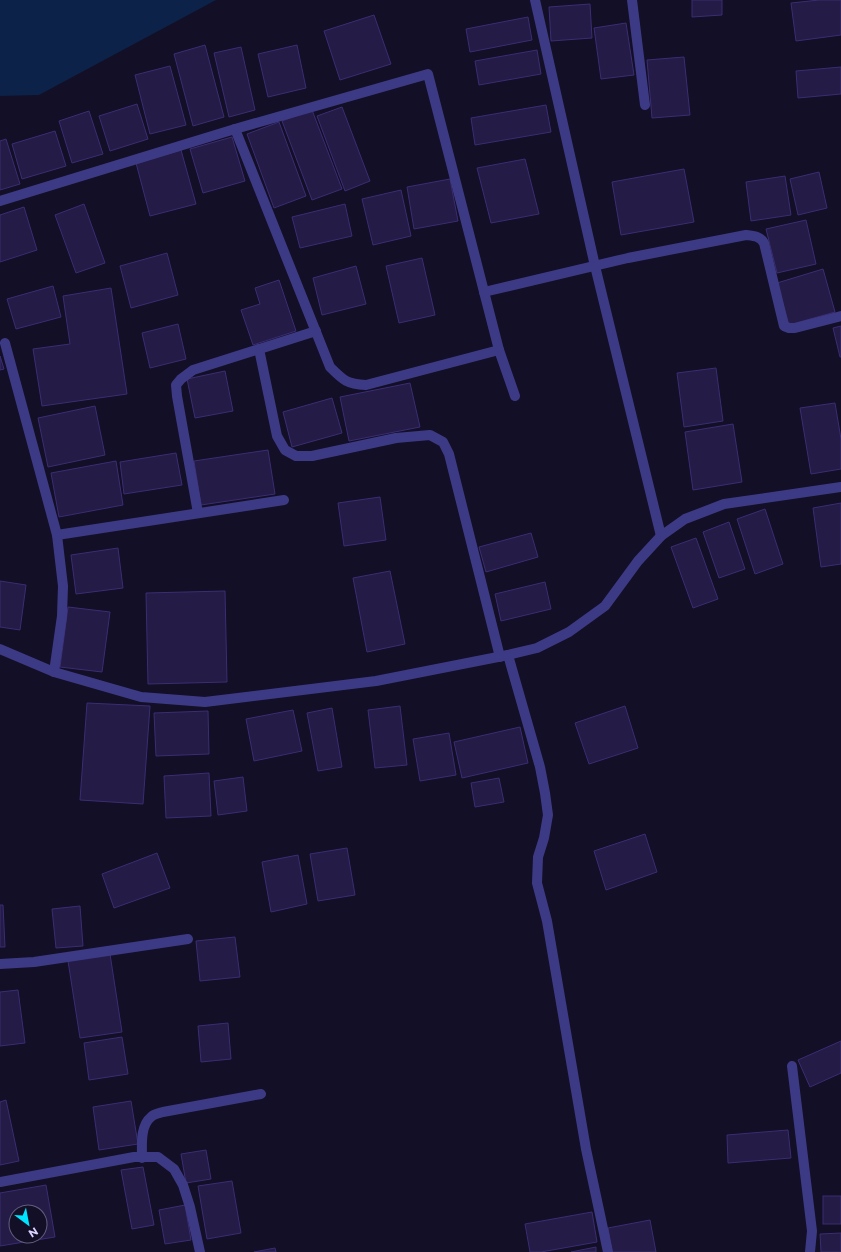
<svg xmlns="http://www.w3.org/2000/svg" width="841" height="1252" viewBox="0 0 841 1252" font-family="Montserrat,sans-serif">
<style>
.water{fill:#0c2248}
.building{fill:#241b47;stroke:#3b2d73;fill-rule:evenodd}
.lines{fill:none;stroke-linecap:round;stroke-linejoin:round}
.minor{stroke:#3d3a85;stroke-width:10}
</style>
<rect width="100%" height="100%" fill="#130f26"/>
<path class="water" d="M0 0H216L39 95 0 96Z"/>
<g class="building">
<path d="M692 0H722V15L692 17Z"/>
<path d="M819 0H841V35L796 41 791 3Z"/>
<path d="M590 4 592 38 551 41 549 7Z"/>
<path d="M374 15 391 64 340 80 324 31Z"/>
<path d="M528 17 532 40 470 52 466 29Z"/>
<path d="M626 23 634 75 601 79 594 28Z"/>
<path d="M205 45 224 117 193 126 174 54Z"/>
<path d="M297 45 306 88 268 97 258 54Z"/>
<path d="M241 47 255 110 229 117 214 53Z"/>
<path d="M537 50 541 74 479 85 475 61Z"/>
<path d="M684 57 690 115 652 118 647 60Z"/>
<path d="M170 66 186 125 150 134 135 75Z"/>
<path d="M841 67V94L798 98 796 71Z"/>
<path d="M137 104 148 139 110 151 99 116Z"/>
<path d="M546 105 551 132 475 145 471 118Z"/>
<path d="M342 107 370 181 345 191 317 116Z"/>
<path d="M312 110 342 189 312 200 282 121Z"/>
<path d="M89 111 103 154 72 163 59 121Z"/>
<path d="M279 122 306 196 274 208 247 134Z"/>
<path d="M55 131 66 166 22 179 12 144Z"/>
<path d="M232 137 245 181 203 193 190 149Z"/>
<path d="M6 139 20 184 0 190V141Z"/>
<path d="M181 150 196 204 150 216 136 163Z"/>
<path d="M525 159 539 214 491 223 477 168Z"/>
<path d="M684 169 694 222 621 235 612 182Z"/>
<path d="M819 172 827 208 798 215 790 179Z"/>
<path d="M785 176 791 215 751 221 746 182Z"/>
<path d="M450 179 458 221 414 229 407 187Z"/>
<path d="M401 190 411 236 373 245 362 199Z"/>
<path d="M84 204 105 263 76 273 55 215Z"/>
<path d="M345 204 352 236 300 248 292 217Z"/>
<path d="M24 207 37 250 0 262V215Z"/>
<path d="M806 220 816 264 777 273 766 229Z"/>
<path d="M167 253 178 295 131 308 120 266Z"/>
<path d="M422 258 435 315 399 323 386 266Z"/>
<path d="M356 266 366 304 322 315 313 278Z"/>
<path d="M823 269 835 312 789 325 777 283Z"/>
<path d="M279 280 296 331 253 345 241 310 260 304 255 288Z"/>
<path d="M53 286 61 317 16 329 7 299Z"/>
<path d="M111 288 127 394 42 406 33 349 70 344 63 296Z"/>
<path d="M178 324 186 359 150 368 142 333Z"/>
<path d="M841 326V357H840L833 328Z"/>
<path d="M0 356 4 369 0 370Z"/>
<path d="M716 368 723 421 684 427 677 373Z"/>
<path d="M225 371 233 411 195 418 187 379Z"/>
<path d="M410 383 420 427 349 441 340 397Z"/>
<path d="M332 398 342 433 292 447 283 412Z"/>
<path d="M835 403 841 439V469L811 474 800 408Z"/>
<path d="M95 406 105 455 48 467 38 418Z"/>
<path d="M733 424 742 482 693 490 685 432Z"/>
<path d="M268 450 275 494 201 505 194 461Z"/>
<path d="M176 453 182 485 124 494 120 462Z"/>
<path d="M116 461 123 505 59 517 51 473Z"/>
<path d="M380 497 386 540 344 546 338 503Z"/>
<path d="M841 503V564L821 567 813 508Z"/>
<path d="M765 509 783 564 755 574 737 519Z"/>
<path d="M729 522 745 569 719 578 703 532Z"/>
<path d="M531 533 538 557 486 572 479 547Z"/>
<path d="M696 538 718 599 693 608 671 547Z"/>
<path d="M118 548 123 588 76 594 71 555Z"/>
<path d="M390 571 405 644 367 652 353 578Z"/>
<path d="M0 581 26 585 20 630 0 627Z"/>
<path d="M545 582 551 609 501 621 495 594Z"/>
<path d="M225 591 227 682 148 684 146 593Z"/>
<path d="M68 607 110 612 102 672 60 667Z"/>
<path d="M87 703 150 706 143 804 80 800Z"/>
<path d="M400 706 407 765 375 768 368 710Z"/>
<path d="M625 706 638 748 589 764 575 723Z"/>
<path d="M332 708 342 767 318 771 307 713Z"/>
<path d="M293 710 302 751 254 761 246 719Z"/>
<path d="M208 711 209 754 156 756 154 713Z"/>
<path d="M520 727 528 763 462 778 454 742Z"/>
<path d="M449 733 456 775 420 781 413 739Z"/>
<path d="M209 773 211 816 166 818 164 776Z"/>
<path d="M243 777 247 811 218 815 214 781Z"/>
<path d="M499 778 504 802 475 807 471 783Z"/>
<path d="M645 834 657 872 606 890 594 851Z"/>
<path d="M347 848 355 895 318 901 310 854Z"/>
<path d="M157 853 170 888 114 908 102 874Z"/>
<path d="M298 855 307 904 271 912 262 862Z"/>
<path d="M0 905H3L5 947H0Z"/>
<path d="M80 906 83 946 56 948 52 909Z"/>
<path d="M235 937 240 977 200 981 196 941Z"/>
<path d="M110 954 122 1032 80 1038 68 961Z"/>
<path d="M18 990 25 1043 0 1046V992Z"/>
<path d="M228 1023 231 1059 201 1062 198 1026Z"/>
<path d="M122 1037 128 1074 89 1080 84 1043Z"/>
<path d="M841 1041V1073L810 1087 798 1060Z"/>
<path d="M6 1100 19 1161 0 1165V1102Z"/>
<path d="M131 1101 138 1144 99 1150 93 1107Z"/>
<path d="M788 1130 791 1158 728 1163 727 1135Z"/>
<path d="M206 1150 211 1179 186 1183 181 1154Z"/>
<path d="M143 1167 154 1225 132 1229 121 1170Z"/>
<path d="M232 1181 241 1233 207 1239 198 1186Z"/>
<path d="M46 1185 55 1237 0 1246V1193ZM16 1212H40V1236H16Z"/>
<rect x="823" y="1196" width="18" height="28"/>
<path d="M185 1205 191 1240 165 1244 159 1210Z"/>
<path d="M592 1212 597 1242 541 1252H530L525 1224Z"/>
<path d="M650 1220 656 1252H612L608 1228Z"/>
<path d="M841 1233V1252H821L820 1234Z"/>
<path d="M596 1247V1252H571Z"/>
<path d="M275 1248 276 1252H254Z"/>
</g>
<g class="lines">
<g class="minor">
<path d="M535 0 595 266 661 536"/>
<path d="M632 0 645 105"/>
<path d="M235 129 330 367C344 381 347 384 366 385L499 350"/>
<path d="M0 201 235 129 428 74 499 350 515 396"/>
<path d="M484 292 628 258 746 235C754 236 760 236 764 243L784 326 789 328H795L841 316"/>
<path d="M5 343 57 535 63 586 62 616 54 672"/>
<path d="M259 349 277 436 285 450 296 456H312L396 438 430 435 443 442 449 454 454 474 500 657"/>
<path d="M198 513 177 396 176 385 181 379 193 370 316 331"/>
<path d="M57 535 284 500"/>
<path d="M0 649 54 672 141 697 205 702 376 681 508 655 537 648 569 632 605 606 638 561 661 536 685 519 724 504 841 487"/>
<path d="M508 655 540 767 545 793 548 815 544 838 538 857 537 883 547 921 586 1149 608 1252"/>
<path d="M0 964 34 962 188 939"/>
<path d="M792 1066 812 1231 810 1252"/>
<path d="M142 1158C142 1145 140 1126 151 1117 154 1114 160 1113 163 1112L261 1094"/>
<path d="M0 1182 134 1157H158L174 1169 183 1185 190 1207 200 1252"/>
</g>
</g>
<g transform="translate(28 1224) rotate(148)"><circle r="19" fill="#130f26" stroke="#625e7d"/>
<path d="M0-3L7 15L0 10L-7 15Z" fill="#00e5ff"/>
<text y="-6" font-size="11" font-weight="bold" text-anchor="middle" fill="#d9d4ff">N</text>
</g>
</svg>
